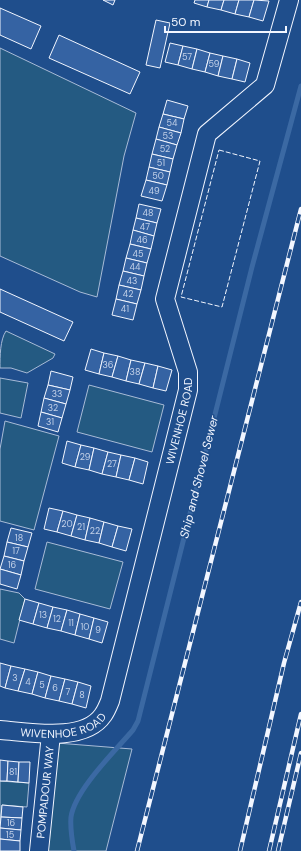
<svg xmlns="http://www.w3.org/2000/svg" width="301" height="851" viewBox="0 0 301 851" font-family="'DM Sans',sans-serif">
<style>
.green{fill:#245a82;stroke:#a8bbd7}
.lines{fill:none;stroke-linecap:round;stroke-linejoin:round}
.stream{stroke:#3b69a3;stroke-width:5}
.building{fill:#3563a3;stroke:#f2f6ff}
.minor-casing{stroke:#f2f6ff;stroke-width:20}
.minor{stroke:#1f4e8c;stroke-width:18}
.rail-casing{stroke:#f2f6ff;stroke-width:4.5}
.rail{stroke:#1f4e8c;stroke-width:3;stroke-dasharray:9;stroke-linecap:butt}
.fence{stroke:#f2f6ff;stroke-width:1;stroke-dasharray:5 2;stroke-linecap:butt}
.labels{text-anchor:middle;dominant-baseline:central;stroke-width:3;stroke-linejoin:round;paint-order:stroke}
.number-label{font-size:9px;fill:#c3d1e8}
.street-label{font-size:11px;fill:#f2f6ff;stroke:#1f4e8c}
.water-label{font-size:12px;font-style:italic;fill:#f2f6ff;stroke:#1f4e8c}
</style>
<rect width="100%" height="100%" fill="#1f4e8c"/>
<g class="green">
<path d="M0 48 136 113 124 156 97 297 80 292 0 256Z"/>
<path d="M6 331 55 354 53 358 27 373 11 368H0C0 356 0 340 6 331Z"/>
<path d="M0 378 28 383 21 418 0 413Z"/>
<path d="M89 385 164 405 152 452 77 432Z"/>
<path d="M5 421 59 436 34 530 0 521V449Z"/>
<path d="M47 542 123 562 110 609 35 589Z"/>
<path d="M0 589 19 593 25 599 14 643 0 639Z"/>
<path d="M57 743 132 749 106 851H47Z"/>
<path d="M0 781 29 783 27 807 2 805 0 827Z"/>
</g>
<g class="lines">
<path class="stream" d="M74 851C72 840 70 828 71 817 75 790 115 751 133 730L138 721 252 267 301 86"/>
</g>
<g class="building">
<path d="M103 0H115L113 5Z"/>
<path d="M195 0H209L207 7 194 3Z"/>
<path d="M209 0H224L221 10 207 7Z"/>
<path d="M224 0H239L235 14 221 10Z"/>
<path d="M239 0H254L249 17 235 14Z"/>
<path d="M254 0 269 1 263 21 249 17Z"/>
<path d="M0 8 41 26 31 49 0 35Z"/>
<path d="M156 20 170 23 160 68 146 65Z"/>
<path d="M59 35 140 72 130 94 49 58Z"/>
<path d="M170 43 183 46 178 65 165 62Z"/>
<path d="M183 46 197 49 192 69 178 65Z"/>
<path d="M197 49 210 53 205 72 192 69Z"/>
<path d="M210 53 223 56 218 76 205 72Z"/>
<path d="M223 56 237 59 232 79 218 76Z"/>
<path d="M237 59 250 63 245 82 232 79Z"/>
<path d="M167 100 188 106 184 119 163 114Z"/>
<path d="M163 114 184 119 181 133 159 127Z"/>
<path d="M159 127 181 133 177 145 156 139Z"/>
<path d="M156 139 177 145 173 159 152 154Z"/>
<path d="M152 154 173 159 170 172 149 167Z"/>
<path d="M149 167 170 172 167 185 146 180Z"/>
<path d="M146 180 167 185 162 201 141 196Z"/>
<path d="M139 204 161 209 157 223 136 218Z"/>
<path d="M136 218 157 223 154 236 133 230Z"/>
<path d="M133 230 154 236 151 249 130 244Z"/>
<path d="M130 244 151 249 147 263 126 258Z"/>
<path d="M126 258 147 263 144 276 123 271Z"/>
<path d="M123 271 144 276 141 290 119 285Z"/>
<path d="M119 285 141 290 137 304 116 299Z"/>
<path d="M0 289 73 322 64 341 0 312Z"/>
<path d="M116 299 137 304 133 320 112 315Z"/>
<path d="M91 349 104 353 99 374 85 370Z"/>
<path d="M104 353 118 356 112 377 99 374Z"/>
<path d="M118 356 131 360 126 381 112 377Z"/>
<path d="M131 360 145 363 139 384 126 381Z"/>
<path d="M145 363 158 366 153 388 139 384Z"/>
<path d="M158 366 172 370 166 391 153 388Z"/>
<path d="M51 371 73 377 70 390 48 385Z"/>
<path d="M48 385 70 390 66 404 44 398Z"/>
<path d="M44 398 66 404 62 418 41 412Z"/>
<path d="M41 412 62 418 58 432 38 426Z"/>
<path d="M67 441 81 445 75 467 62 463Z"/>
<path d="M81 445 94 448 89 470 75 467Z"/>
<path d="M94 448 108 452 102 474 89 470Z"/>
<path d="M108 452 121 455 116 477 102 474Z"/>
<path d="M121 455 135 458 129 480 116 477Z"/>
<path d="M135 458 148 462 143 484 129 480Z"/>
<path d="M49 508 63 511 57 532 44 529Z"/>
<path d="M63 511 77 515 71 536 57 532Z"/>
<path d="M77 515 90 518 85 540 71 536Z"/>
<path d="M90 518 104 522 99 543 85 540Z"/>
<path d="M104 522 118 526 112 547 99 543Z"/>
<path d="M118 526 132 529 126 551 112 547Z"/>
<path d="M11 528 32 533 28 547 7 542Z"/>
<path d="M7 542 28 547 24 561 4 556Z"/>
<path d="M4 556 24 561 21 575 0 569Z"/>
<path d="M0 569 21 575 17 589 0 584Z"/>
<path d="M25 599 39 603 33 624 19 620Z"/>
<path d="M39 603 53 607 47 628 33 624Z"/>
<path d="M53 607 67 610 61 631 47 628Z"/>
<path d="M67 610 80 614 75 635 61 631Z"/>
<path d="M80 614 94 618 89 639 75 635Z"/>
<path d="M94 618 108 622 102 643 89 639Z"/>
<path d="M0 663 11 666 5 688 0 686Z"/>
<path d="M11 666 25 669 18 691 5 688Z"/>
<path d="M25 669 38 672 32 694 18 691Z"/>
<path d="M38 672 51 676 45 698 32 694Z"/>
<path d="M51 676 65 679 59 701 45 698Z"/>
<path d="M65 679 78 682 72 704 59 701Z"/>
<path d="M78 682 91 686 86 708 72 704Z"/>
<path d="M0 760 8 761 7 781H0Z"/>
<path d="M8 761 19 762 18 782 7 781Z"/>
<path d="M19 762H30L29 783 18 782Z"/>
<path d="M2 805 23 807 22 818 1 817Z"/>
<path d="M1 817 22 818 21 830 0 828Z"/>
<path d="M0 828 21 830 20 841 0 839Z"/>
<path d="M0 839 20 841V851H0Z"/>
</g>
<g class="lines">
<g class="minor-casing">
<g id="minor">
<path id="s1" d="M0 730C29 732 84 743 103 715 106 711 108 706 110 701L188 390V372L165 299 207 134 265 85 289 0"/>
<path id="s2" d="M39 851 51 734"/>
</g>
</g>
<use href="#minor" class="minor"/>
<g class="rail-casing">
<g id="rail">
<path d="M137 851 301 209"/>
<path d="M240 851 284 663 301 602"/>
<path d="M269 851 301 714"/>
<path d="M278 851 301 753"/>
</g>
</g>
<use href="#rail" class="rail"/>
<path class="fence" d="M219 150 260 161 222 307 181 297Z"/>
</g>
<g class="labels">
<g class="number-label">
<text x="187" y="57">57</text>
<text x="214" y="64">59</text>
<text x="172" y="123">54</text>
<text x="168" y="136">53</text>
<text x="165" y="149">52</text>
<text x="161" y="163">51</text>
<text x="158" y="176">50</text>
<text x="154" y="191">49</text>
<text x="148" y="213">48</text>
<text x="145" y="227">47</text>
<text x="142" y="240">46</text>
<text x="138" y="254">45</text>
<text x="135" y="267">44</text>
<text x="132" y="281">43</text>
<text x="128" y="294">42</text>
<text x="125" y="309">41</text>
<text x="108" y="365">36</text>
<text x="135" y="372">38</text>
<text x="57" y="394">33</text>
<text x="53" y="408">32</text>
<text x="50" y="422">31</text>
<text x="85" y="457">29</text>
<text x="112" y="464">27</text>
<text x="67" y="524">20</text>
<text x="81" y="527">21</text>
<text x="95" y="531">22</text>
<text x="19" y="538">18</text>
<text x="16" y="551">17</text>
<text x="12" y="565">16</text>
<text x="43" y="615">13</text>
<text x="57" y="619">12</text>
<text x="71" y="623">11</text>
<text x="85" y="627">10</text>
<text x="98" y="630">9</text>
<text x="15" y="678">3</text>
<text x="28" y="682">4</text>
<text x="42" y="685">5</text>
<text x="55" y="688">6</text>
<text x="68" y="692">7</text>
<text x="82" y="695">8</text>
<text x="13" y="772">81</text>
<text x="11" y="823">16</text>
<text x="10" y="835">15</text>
</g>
<g class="street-label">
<text stroke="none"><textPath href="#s1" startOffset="413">WIVENHOE ROAD</textPath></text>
<text stroke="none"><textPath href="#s1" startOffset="65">WIVENHOE ROAD</textPath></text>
<text stroke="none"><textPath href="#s2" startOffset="59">POMPADOUR WAY</textPath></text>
</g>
<g class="water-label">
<text transform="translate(199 477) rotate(-76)">Ship and Shovel Sewer</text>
</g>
</g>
<path d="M165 26v6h121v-6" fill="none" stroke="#f2f6ff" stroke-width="2"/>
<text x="171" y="26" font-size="12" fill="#f2f6ff" stroke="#1f4e8c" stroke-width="3" paint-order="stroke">50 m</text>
</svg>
